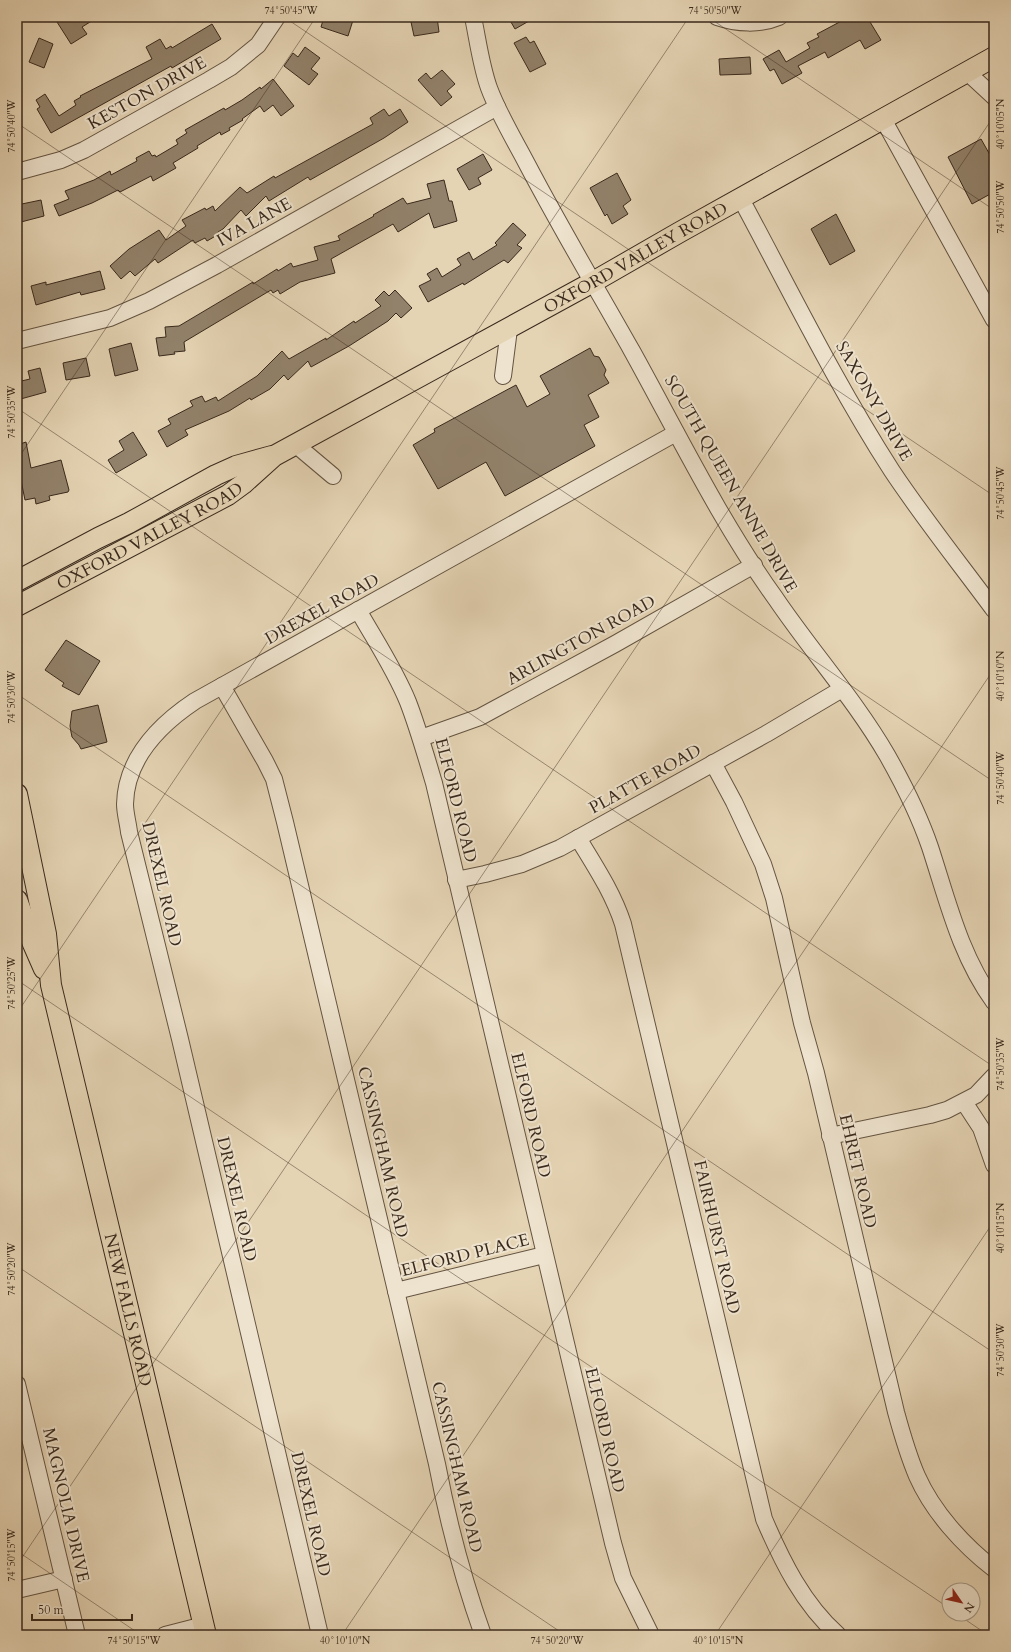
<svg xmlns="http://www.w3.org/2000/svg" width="1011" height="1652" viewBox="0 0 1011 1652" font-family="Cardo,serif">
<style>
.building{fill:#92826b;stroke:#39291c}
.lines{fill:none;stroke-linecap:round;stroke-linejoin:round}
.minor-casing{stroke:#645442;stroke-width:18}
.major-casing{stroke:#39291c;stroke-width:22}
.minor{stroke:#eee3ce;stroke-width:16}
.major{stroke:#e5d4b4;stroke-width:20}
.ticks{fill:none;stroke:#39291c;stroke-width:1;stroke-opacity:0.45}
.labels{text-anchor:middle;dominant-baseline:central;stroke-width:4;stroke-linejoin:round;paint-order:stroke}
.street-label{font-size:17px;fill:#39291c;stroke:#eee3ce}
.neatline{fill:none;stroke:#39291c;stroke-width:1.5}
.ticks-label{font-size:10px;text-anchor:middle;fill:#39291c}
</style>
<rect width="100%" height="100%" fill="#e5d4b4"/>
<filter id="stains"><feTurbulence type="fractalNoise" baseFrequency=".005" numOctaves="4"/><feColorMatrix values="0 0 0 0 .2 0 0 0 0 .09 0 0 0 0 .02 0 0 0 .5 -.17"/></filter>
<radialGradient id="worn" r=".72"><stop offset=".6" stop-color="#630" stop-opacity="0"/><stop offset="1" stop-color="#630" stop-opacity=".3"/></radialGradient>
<g class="building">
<path d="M65 17H98L82 27 87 34 71 44 57 22Z"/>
<path d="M324 17H354L348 36 321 27Z"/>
<path d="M421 17H437L439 32 414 36 411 22 421 20Z"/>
<path d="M508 17H536L515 29Z"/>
<path d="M849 17H867L881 40 865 49 860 40 828 58 825 52 798 66 802 73 782 84 774 69 770 71 763 59 779 50 786 62 810 48 807 43 819 37 817 34Z"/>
<path d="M212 24 221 39 172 68 171 66 51 133 37 109 40 107 36 100 45 94 59 116 76 105 74 101 81 97 80 96 152 59 146 47 160 39 166 49 171 46 172 48Z"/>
<path d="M526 37 530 43 534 41 546 64 530 72 514 43Z"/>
<path d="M39 38 53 44 44 68 29 62Z"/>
<path d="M305 47 320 58 311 69 318 74 309 85 284 66 293 53 298 57Z"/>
<path d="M750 57 751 74 720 75 719 59Z"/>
<path d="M442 70 455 84 447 91 452 97 441 106 418 80 426 73 431 79Z"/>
<path d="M273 79 294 106 281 116 273 105 264 112 260 106 242 119 243 120 229 128 230 130 221 135 220 132 197 146 198 148 173 163 176 168 153 181 151 176 120 192 118 190 92 203 59 216 54 205 69 199 65 191 94 180 110 171 111 175 137 161 136 158 149 151 152 156 155 155 156 157 178 144 176 140 187 133 185 130 224 108 225 110 242 100 260 87 261 89Z"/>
<path d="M384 109 389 116 400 109 408 122 384 138 310 180 308 177 269 201 266 196 246 216 241 210 223 229 218 232 219 234 207 241 205 238 195 243 193 240 158 263 155 259 135 276 130 271 121 279 110 266 129 249 159 230 166 240 186 226 182 220 205 208 206 210 213 206 215 211 240 187 247 193 274 176 275 178 373 124 370 118Z"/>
<path d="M981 139 994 162V192L972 204 948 157Z"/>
<path d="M483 154 492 170 478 178 481 184 469 190 457 169Z"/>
<path d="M617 173 631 200 623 206 628 214 612 224 607 214 605 216 590 188Z"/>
<path d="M444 180 449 201H452L457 221 434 228 429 213 398 232 393 224 331 259 335 273 300 282 280 294 278 290 273 293 271 290 184 342 185 351 174 352 175 354 159 356 156 338 166 337 165 327 179 326 253 282V284L277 269 278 271 291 263 293 267 318 260 314 247 340 240 338 236 374 216 373 215 403 198 407 204 431 198 427 184Z"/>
<path d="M41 200 44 216 21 222 17 205Z"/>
<path d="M836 214 855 251 830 265 811 229Z"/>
<path d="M513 223 526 235 517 245 522 248 508 263 504 260 464 285 463 283 428 302 419 286 431 280 427 274 437 268 442 277 461 265 457 259 469 252 473 260 497 245 495 243Z"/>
<path d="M100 271 105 289 81 295 80 292 36 305 31 286 46 282V285Z"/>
<path d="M395 290 412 308 401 318 396 313 388 321 349 346 311 367 308 361 288 380 284 375 270 389 251 400 250 398 229 411 185 430 188 435 167 447 158 431 171 424 168 419 193 406 190 401 202 396 205 402 216 397 218 401 257 376 282 351 289 359 326 338V340L354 321 355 323 381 306 375 300 384 291 389 296Z"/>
<path d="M131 343 138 370 115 376 109 349Z"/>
<path d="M590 348 594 356 599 357 606 370 604 375 609 383 588 395 599 417 584 425 595 446 505 496 486 462 438 489 413 445 435 432 434 429 516 385 527 407 550 394 540 376Z"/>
<path d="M86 358 90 376 66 380 63 363Z"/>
<path d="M40 368 46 392 17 400V382L30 379 28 371Z"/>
<path d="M133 432 147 455 116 473 108 460 124 450 119 441Z"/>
<path d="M26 442 31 468 61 460 69 490 68 492 49 496 50 500 36 504 35 498 25 500 17 461V445Z"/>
<path d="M66 640 100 661 79 695 62 686 64 683 45 670Z"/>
<path d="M98 705 107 742 81 749 79 745 72 737 71 732 70 726 72 711Z"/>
</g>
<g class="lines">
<g class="minor-casing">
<g id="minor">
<path d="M473 17C478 41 481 66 489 88 499 115 514 139 527 164 560 227 597 289 632 351 678 434 720 521 776 599 812 652 855 700 887 755 904 785 919 815 930 847 948 902 960 955 994 1002"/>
<path d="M717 17C737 24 760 25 779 17"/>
<path d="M967 72 994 97"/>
<path d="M883 119 994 320"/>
<path d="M17 172 61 160 84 150 209 80 231 67 258 45 277 17"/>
<path d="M741 199C790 290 836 384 892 471 924 519 960 564 994 610"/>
<path d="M17 341 110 318 149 301 217 265 497 107"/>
<path d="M503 376 509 329"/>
<path d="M295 444 333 476"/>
<path d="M358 610C375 640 395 670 408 702 418 728 426 756 434 783L613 1543 623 1578 651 1635"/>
<path d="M222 686 265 761 274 779 285 822 437 1464C448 1522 463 1579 483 1635"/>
<path d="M421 738 480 717 615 644 754 565"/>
<path d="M713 763 734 802 763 864 774 898 802 1023 816 1073 896 1412C902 1434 908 1455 917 1476 933 1512 963 1545 994 1569"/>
<path d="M578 838C595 866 613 893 623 924L764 1519C782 1561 803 1604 838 1635"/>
<path d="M456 880 485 874 522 864 560 848 766 734 842 689"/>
<path d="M964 1102 981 1128 994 1165"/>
<path d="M830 1136 930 1115 947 1110 976 1095 994 1076"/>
<path d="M396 1291 544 1255"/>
<path d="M17 1384 77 1635"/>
<path d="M17 1590 64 1579"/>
<path d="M165 1635 204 1625"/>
<path d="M320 1635 180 1039 129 832C128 823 125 813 125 804 126 758 159 725 195 701L676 433"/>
</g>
</g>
<g class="major-casing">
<g id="major">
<path d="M17 581 98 538 129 523 216 475 236 466 272 456"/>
<path id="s1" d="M17 606 228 495 243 484 274 456 593 282 680 232 994 57"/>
<path id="s2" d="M17 794 46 934 51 985 206 1635"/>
<path d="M17 900 33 944 44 969"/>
</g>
</g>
<use href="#minor" class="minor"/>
<use href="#major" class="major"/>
</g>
<path class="ticks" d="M284 17 994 496M708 17 994 210M17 123 994 782M17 408 994 1067M17 460 316 17M17 694 994 1353M17 980 949 1608M17 1013 689 17M17 1266 565 1635M17 1551 141 1635M17 1565 994 116M957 1614 988 1635M342 1635 994 669M715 1635 994 1221"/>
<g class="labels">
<g class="street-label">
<text transform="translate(147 93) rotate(-29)">KESTON DRIVE</text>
<text transform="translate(254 222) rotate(-29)">IVA LANE</text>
<text stroke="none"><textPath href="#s1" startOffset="711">OXFORD VALLEY ROAD</textPath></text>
<text transform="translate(874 401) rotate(60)">SAXONY DRIVE</text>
<text transform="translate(731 484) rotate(60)">SOUTH QUEEN ANNE DRIVE</text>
<text stroke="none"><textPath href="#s1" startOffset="150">OXFORD VALLEY ROAD</textPath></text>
<text transform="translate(322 609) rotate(-29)">DREXEL ROAD</text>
<text transform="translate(581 640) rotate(-29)">ARLINGTON ROAD</text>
<text transform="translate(645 779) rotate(-29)">PLATTE ROAD</text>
<text transform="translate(456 800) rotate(76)">ELFORD ROAD</text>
<text transform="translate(162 884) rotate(77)">DREXEL ROAD</text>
<text transform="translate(531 1115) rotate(77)">ELFORD ROAD</text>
<text transform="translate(383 1152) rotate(77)">CASSINGHAM ROAD</text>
<text transform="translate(858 1171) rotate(77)">EHRET ROAD</text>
<text transform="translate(237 1199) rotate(77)">DREXEL ROAD</text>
<text transform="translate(717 1237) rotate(77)">FAIRHURST ROAD</text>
<text transform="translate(465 1255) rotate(-14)">ELFORD PLACE</text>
<text stroke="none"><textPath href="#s2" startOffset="528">NEW FALLS ROAD</textPath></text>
<text transform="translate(605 1430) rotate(77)">ELFORD ROAD</text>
<text transform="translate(457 1467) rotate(77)">CASSINGHAM ROAD</text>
<text transform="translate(66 1505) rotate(77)">MAGNOLIA DRIVE</text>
<text transform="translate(311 1514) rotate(77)">DREXEL ROAD</text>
</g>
</g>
<rect width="1011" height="1652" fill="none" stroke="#e5d4b4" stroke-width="44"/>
<g transform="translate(961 1602) rotate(124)"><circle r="19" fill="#eee3ce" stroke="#a69987"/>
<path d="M0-3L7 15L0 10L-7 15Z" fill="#8f2418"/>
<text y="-6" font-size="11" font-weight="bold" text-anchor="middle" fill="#39291c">N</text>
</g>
<path d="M32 1614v6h100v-6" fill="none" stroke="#39291c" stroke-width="2"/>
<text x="38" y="1614" font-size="12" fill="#39291c" stroke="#eee3ce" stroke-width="3" paint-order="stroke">50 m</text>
<rect x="22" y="22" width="967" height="1608" class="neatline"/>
<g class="ticks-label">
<text x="291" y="14">74°50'45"W</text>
<text x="715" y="14">74°50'50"W</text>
<text transform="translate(1000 124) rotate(-90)" y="4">40°10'05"N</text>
<text transform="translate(11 126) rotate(-90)" y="4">74°50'40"W</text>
<text transform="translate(1000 207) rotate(-90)" y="4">74°50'50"W</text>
<text transform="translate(11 412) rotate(-90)" y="4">74°50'35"W</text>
<text transform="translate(1000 493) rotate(-90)" y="4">74°50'45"W</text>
<text transform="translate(1000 676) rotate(-90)" y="4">40°10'10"N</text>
<text transform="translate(11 697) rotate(-90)" y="4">74°50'30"W</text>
<text transform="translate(1000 778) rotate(-90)" y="4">74°50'40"W</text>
<text transform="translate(11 983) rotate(-90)" y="4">74°50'25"W</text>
<text transform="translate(1000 1064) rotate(-90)" y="4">74°50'35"W</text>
<text transform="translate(1000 1228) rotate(-90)" y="4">40°10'15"N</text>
<text transform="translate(11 1269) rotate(-90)" y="4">74°50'20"W</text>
<text transform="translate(1000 1350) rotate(-90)" y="4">74°50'30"W</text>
<text transform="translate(11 1555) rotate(-90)" y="4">74°50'15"W</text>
<text x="134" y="1644">74°50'15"W</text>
<text x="345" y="1644">40°10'10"N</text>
<text x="557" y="1644">74°50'20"W</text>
<text x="718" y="1644">40°10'15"N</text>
</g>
<rect width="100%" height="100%" filter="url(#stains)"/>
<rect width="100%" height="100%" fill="url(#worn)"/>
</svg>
